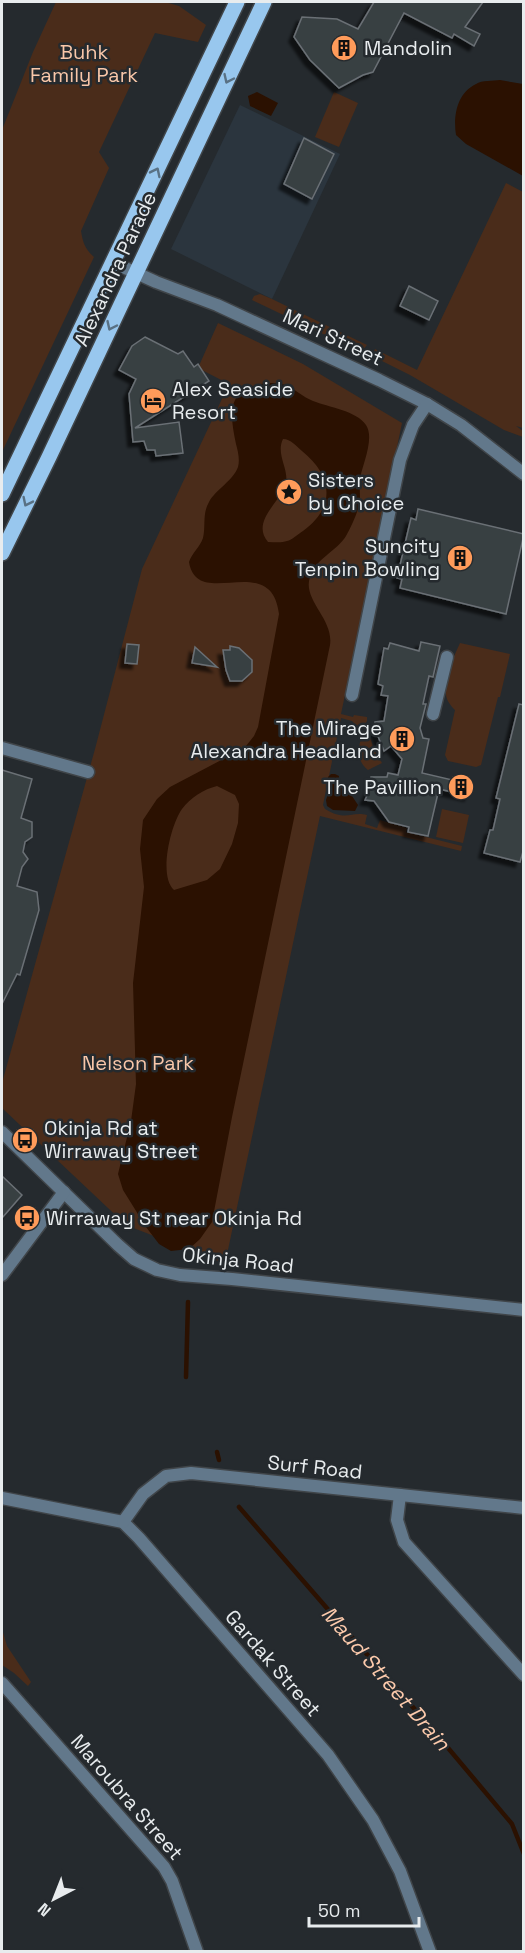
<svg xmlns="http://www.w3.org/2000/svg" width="525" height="1953" viewBox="0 0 525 1953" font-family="'Space Grotesk',sans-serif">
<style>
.built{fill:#2b353e}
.green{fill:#4a2c1a}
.water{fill:#2b1101;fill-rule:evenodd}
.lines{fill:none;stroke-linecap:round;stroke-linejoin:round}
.stream{stroke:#2b1101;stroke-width:4.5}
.building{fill:#393f43;stroke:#6a7075;stroke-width:1.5;filter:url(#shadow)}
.minor-casing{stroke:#404549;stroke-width:15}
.tertiary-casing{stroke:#404549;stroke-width:15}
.primary-casing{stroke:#404549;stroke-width:18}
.minor{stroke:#62788b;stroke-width:12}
.tertiary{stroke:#62788b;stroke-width:12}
.primary{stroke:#98c7ee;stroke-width:15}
.oneway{stroke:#597184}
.labels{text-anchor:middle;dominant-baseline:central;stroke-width:5;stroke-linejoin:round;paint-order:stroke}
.poi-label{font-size:20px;fill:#e8ecee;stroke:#252a2e;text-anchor:start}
.park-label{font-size:20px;fill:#f9c7a9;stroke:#252a2e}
.street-label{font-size:20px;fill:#e8ecee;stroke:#252a2e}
.water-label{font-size:21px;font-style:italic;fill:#fccaac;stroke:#252a2e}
</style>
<defs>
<filter id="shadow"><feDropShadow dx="-5" dy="5" stdDeviation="1.5" flood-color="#0009"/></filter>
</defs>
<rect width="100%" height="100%" fill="#252a2e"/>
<path class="built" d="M240 105 340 154 272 299 171 249Z"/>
<g class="green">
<path d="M56 2H165L179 6 206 25 198 42 155 33 99 152 109 168 81 231C83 243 85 249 94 257L2 452V130L33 52Z"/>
<path d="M334 92 358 103 339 147 315 137Z"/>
<path d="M506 183 523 192V428L516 426 523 431V437L504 430 410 375 372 356 375 349 417 370Z"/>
<path d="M260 294 272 299 367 345 361 352 252 300 254 296Z"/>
<path d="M218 323 303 364 402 423 341 714 353 717 354 715 367 717V721L361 731 352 721 341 718 323 805 325 809C347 822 350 811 367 815L365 824 377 828 380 820 407 828 406 832 462 846 461 851 320 816 225 1264 126 1225 2 1108V1083L95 749 142 569 229 384 198 368Z"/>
<path d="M460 643 510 654 500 697H498L481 765 476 767 448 761 445 755 455 710C451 706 446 700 446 694 445 677 453 658 460 643Z"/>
<path d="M368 730 374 750 382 763 368 770C357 762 356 746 364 734V737H366L365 732Z"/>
<path d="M442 809 469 815 463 843 436 837Z"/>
<path d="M2 1629 7 1646 31 1682 28 1686 14 1673 2 1665Z"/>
</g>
<g class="water">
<path d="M500 80 523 84V176L466 144 456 135C453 116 457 93 476 84 482 80 493 81 500 80Z"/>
<path d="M257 92 278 103 271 116 250 106 248 96Z"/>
<path d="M267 383C273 383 280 383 285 385 295 389 303 397 313 401 328 407 357 411 366 425 375 439 362 465 360 479 359 488 361 498 359 506 356 516 351 527 346 536 337 551 315 559 310 577 302 600 334 619 330 645L232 1117 212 1222 200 1239 189 1249 171 1251 159 1244 146 1227 123 1190 118 1174 131 1121 136 1084 133 983 144 887 140 849 143 820 157 799 170 787 227 757 246 746 254 736 258 727 279 614C278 607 276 598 271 592 249 566 196 604 189 562 192 553 200 547 203 538 206 526 202 514 209 502 216 489 233 481 238 467 240 460 238 451 236 444 229 410 227 389 267 383ZM283 439C291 439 296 446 302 451 333 476 336 507 303 531 298 534 292 540 287 541 282 543 274 542 268 542 251 522 279 503 285 486 291 471 275 455 283 439ZM217 786 235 795 239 804 238 823 232 844 220 869 207 880 174 890C158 876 171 824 182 809 190 798 204 789 217 786Z"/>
<path d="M331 774H335L339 776 338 783 341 785H350V793L358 805 355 811 333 810 327 806 326 800 329 791 328 777Z"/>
</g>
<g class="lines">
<g class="stream">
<path d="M186 1377 188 1302"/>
<path d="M217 1452 219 1460"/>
<path d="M239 1507 438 1736 512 1824 524 1854"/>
</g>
</g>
<g class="building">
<path d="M374 2H483L465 27 480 34 474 46 454 34 452 38 404 13 373 72 363 75 339 88 310 60 294 37 302 17 337 19 358 29Z"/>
<path d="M304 138 334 154 312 199 284 184Z"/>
<path d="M409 286 438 301 429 320 400 306Z"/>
<path d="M145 337 178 354 183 351 194 367 198 364 209 381 135 428 179 422 183 453 156 456 155 450H147L144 441 133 442 129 394 136 379 119 370 132 346Z"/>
<path d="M418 509 524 534 506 614 400 588 402 579 397 578 411 518 416 520Z"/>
<path d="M421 642 440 646 433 677 429 676 423 704H426L420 728 423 738 429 739 422 773 452 780 453 778 472 782 469 796 439 789 428 836 408 832 409 827 389 822 374 801 365 800 370 789 371 777H387L388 773 398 775 402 759 391 746 384 751 375 729V722L384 721 388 696 381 695 383 686 378 684 384 648 388 649 390 643 419 651Z"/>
<path d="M127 644 139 645 137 664 125 663Z"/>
<path d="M230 646 239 648 252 660V672L242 681H230L226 670 223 650H230Z"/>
<path d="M195 647 217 667 192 663Z"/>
<path d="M519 704 524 705V848L520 862 484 853 490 830H493L500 799 496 798Z"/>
<path d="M2 770 32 779 21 818 32 822V837L25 842 23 852 28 859 22 867 17 886 37 892 39 910 20 975 17 974 2 1004Z"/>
<path d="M2 1176 22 1195 2 1218Z"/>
</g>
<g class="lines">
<g class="minor-casing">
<g id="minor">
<path d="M112 262 156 282 217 305 379 380 427 404 461 425 524 474"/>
<path d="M352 695 400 460 413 425 427 404"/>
<path d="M433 714 447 657"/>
<path d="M2 748 88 772"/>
<path d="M400 1495 397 1520 404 1542 524 1675"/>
<path d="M2 1498 123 1522 139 1538 328 1755 373 1820 400 1871 430 1952"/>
<path d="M123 1522 143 1494 166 1476 191 1473 524 1508"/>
<path d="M2 1683 164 1867 172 1881 197 1952"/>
</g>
</g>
<g class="tertiary-casing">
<g id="tertiary">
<path d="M2 1132 118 1245 134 1259 157 1270 180 1275 232 1279 524 1310"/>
<path d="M2 1275 64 1192"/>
</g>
</g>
<g class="primary-casing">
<g id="primary">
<path d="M2 494 237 2"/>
<path d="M2 553 49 457 264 2"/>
</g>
</g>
<use href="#minor" class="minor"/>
<use href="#tertiary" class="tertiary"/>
<use href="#primary" class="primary"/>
</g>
<defs><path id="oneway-chevron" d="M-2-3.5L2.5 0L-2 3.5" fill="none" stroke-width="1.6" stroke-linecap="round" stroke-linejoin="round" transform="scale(1.5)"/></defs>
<g class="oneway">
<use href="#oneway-chevron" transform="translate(228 79) rotate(115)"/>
<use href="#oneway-chevron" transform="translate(156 172) rotate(-64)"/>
<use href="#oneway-chevron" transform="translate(111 326) rotate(115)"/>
<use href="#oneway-chevron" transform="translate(27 502) rotate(116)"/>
</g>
<defs>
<g id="building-disc" transform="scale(1.35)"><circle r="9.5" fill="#ff9b5a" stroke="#252a2e"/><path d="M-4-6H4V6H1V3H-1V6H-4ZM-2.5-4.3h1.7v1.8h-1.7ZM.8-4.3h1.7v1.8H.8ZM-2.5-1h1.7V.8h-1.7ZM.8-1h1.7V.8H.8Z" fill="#111"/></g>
<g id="hotel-disc" transform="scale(1.35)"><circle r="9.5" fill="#ff9b5a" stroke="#252a2e"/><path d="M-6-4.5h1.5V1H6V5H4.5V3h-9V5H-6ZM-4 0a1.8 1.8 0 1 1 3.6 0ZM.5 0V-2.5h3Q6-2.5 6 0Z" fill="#111"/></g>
<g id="sight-disc" transform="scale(1.35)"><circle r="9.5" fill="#ff9b5a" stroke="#252a2e"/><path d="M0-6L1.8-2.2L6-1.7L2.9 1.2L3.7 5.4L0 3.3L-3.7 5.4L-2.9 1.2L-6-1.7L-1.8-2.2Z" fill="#111"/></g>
<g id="bus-disc" transform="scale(1.35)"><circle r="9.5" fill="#ff9b5a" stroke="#252a2e"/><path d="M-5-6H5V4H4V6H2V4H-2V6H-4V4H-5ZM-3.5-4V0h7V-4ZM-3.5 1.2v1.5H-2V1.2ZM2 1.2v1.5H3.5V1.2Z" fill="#111"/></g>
</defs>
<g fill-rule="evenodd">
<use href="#building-disc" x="344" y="48"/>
<use href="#hotel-disc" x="153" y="401"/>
<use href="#sight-disc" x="289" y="492"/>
<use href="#building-disc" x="460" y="558"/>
<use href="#building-disc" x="402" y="739"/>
<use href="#building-disc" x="461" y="787"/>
<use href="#bus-disc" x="25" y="1140"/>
<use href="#bus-disc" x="27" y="1218"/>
</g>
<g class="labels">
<g class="poi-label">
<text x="364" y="48">Mandolin</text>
<text x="172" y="389">Alex Seaside<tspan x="172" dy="23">Resort</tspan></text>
<text x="308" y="480">Sisters<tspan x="308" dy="23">by Choice</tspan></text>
<text x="440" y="546" text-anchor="end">Suncity<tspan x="440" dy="23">Tenpin Bowling</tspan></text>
<text x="382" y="728" text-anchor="end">The Mirage<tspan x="382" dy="23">Alexandra Headland</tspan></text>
<text x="442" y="787" text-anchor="end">The Pavillion</text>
<text x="44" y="1128">Okinja Rd at<tspan x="44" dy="23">Wirraway Street</tspan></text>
<text x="46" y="1218">Wirraway St near Okinja Rd</text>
</g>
<g class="park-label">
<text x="84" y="52">Buhk<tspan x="84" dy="23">Family Park</tspan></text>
<text x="138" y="1063">Nelson Park</text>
</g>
<g class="street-label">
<text transform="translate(115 269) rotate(-65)">Alexandra Parade</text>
<text transform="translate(333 337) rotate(25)">Mari Street</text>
<text transform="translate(238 1260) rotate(6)">Okinja Road</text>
<text transform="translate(315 1467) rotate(6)">Surf Road</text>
<text transform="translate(273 1663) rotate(49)">Gardak Street</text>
<text transform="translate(127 1797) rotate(49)">Maroubra Street</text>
</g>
<g class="water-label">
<text transform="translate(386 1678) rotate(49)">Maud Street Drain</text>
</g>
</g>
<rect width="525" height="1953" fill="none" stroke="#e8ecee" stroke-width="6"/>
<g transform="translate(54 1899) rotate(222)" stroke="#252a2e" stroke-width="4.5" paint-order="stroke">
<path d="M0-4.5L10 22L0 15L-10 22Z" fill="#e8ecee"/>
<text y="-9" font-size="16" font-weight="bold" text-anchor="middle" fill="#e8ecee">N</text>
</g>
<path d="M309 1917v9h110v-9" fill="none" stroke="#e8ecee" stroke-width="3"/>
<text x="318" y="1917" font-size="18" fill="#e8ecee" stroke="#252a2e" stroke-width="4.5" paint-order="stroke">50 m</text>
</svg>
